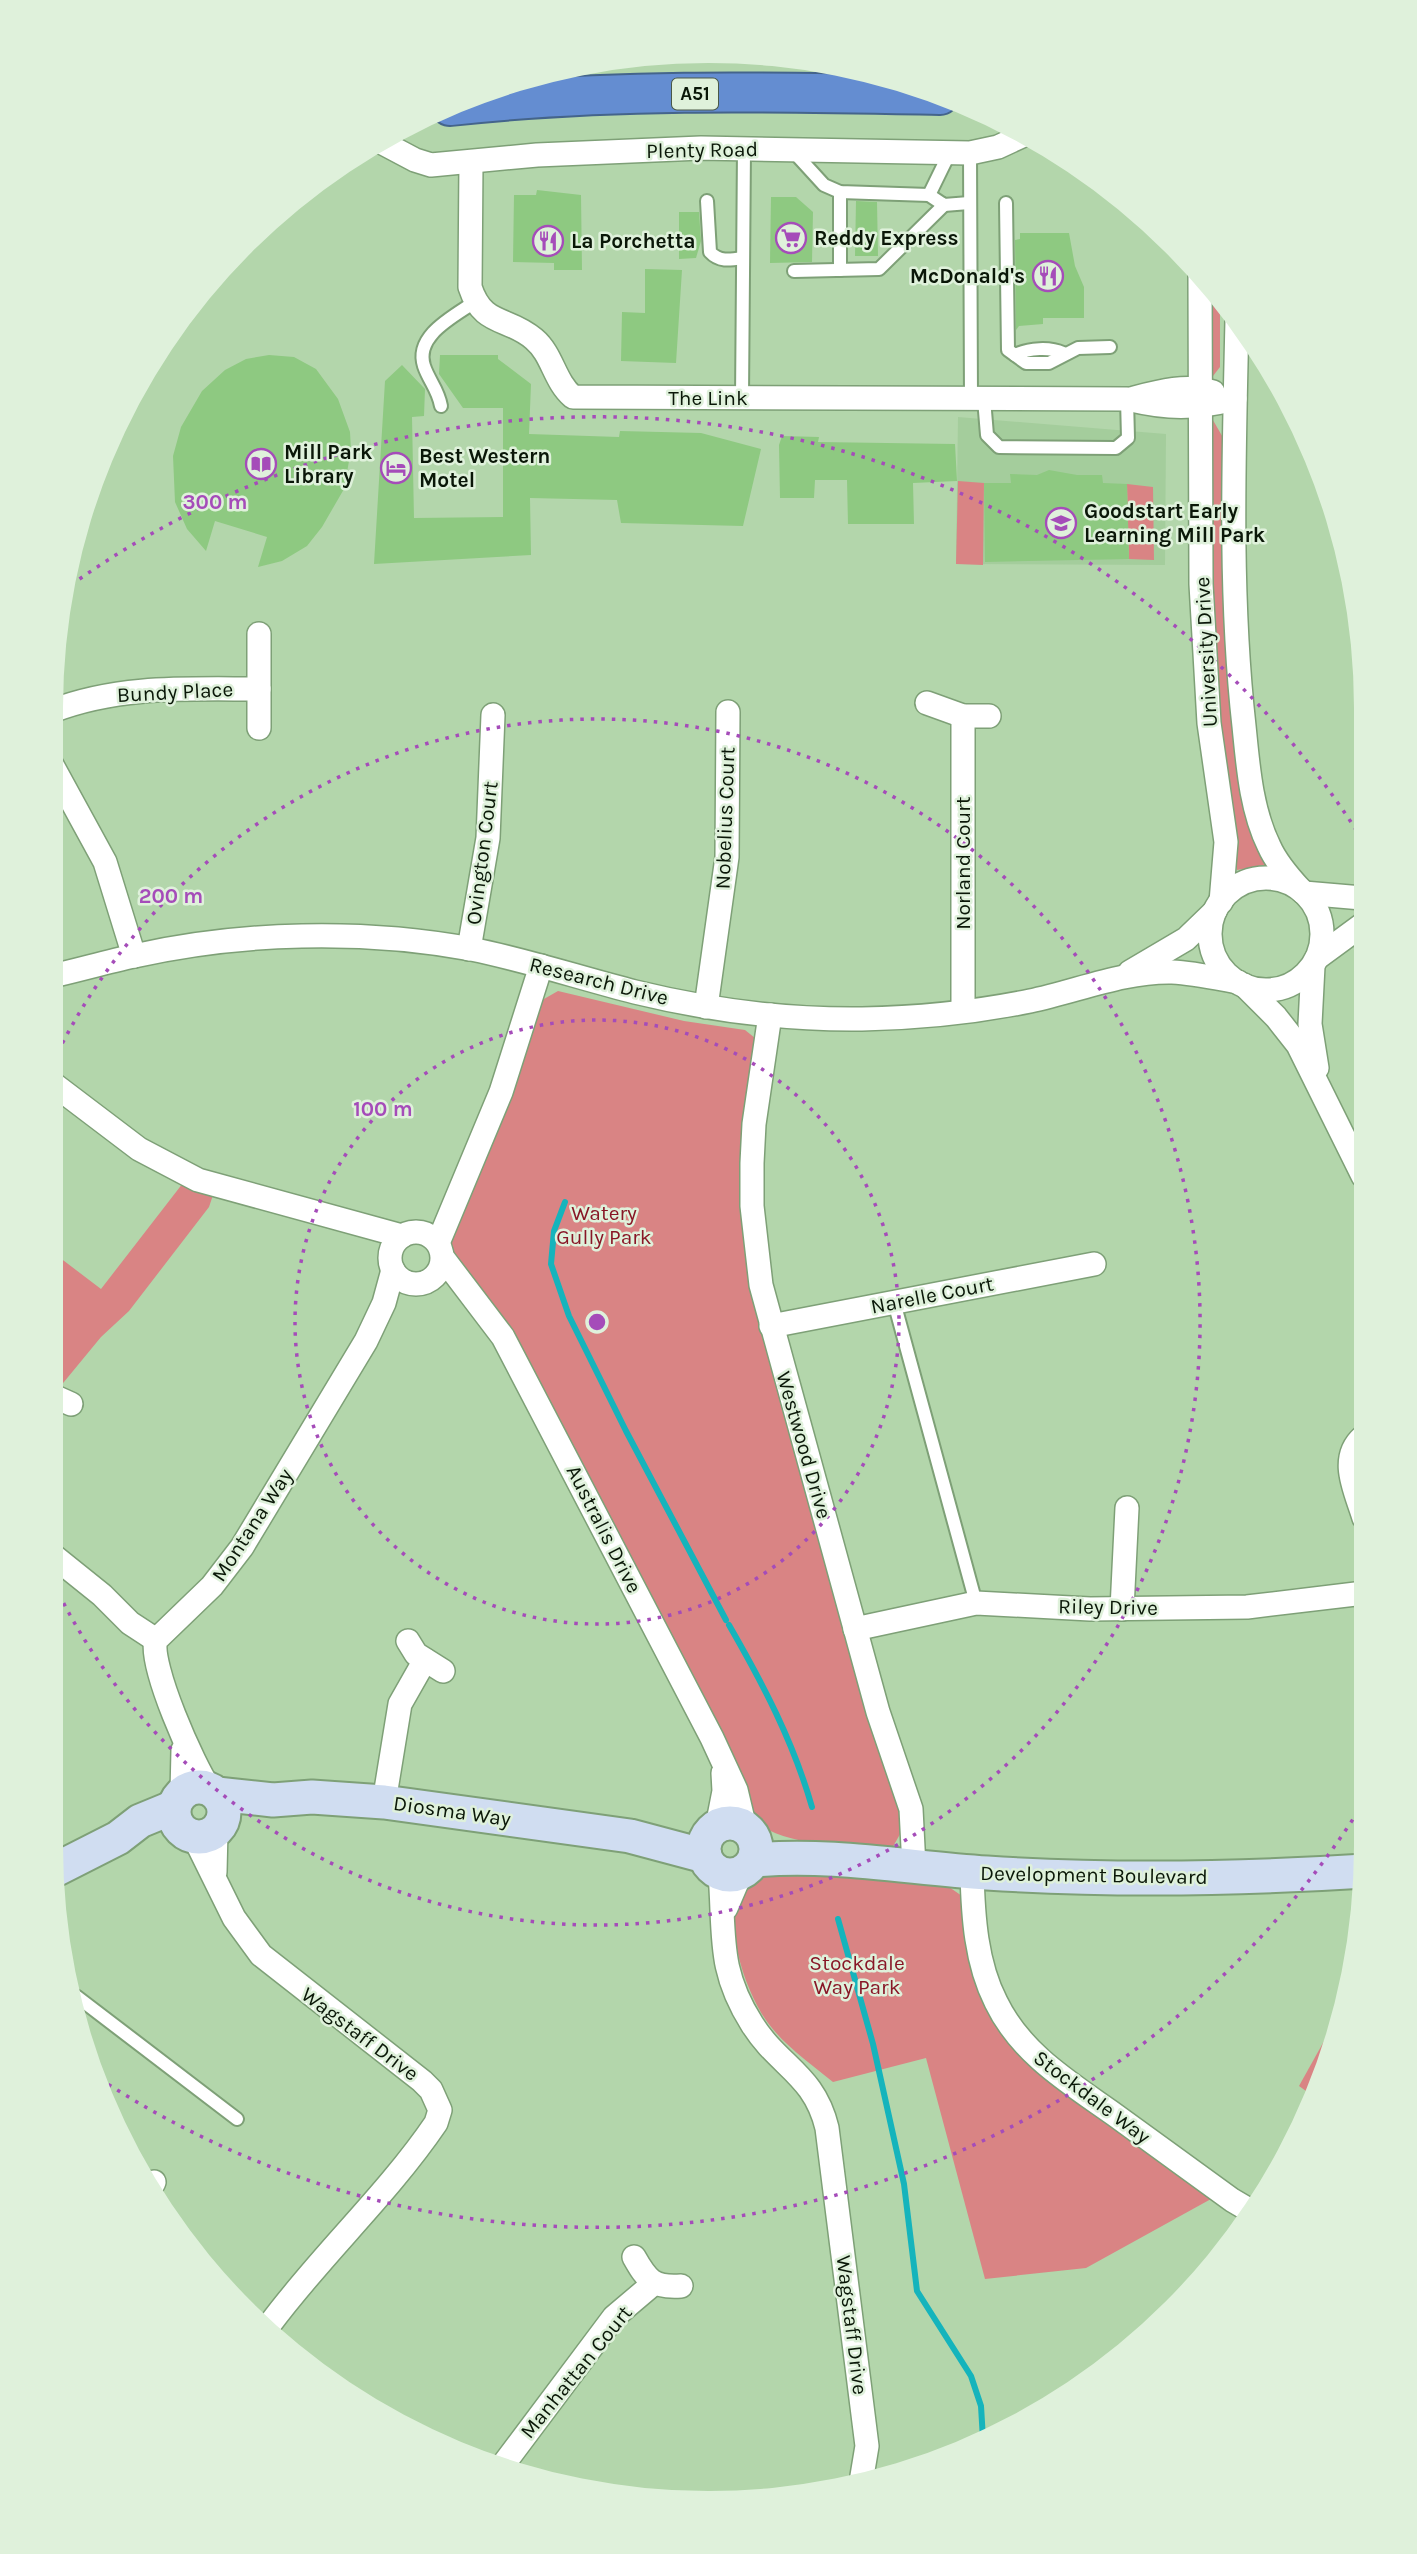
<svg xmlns="http://www.w3.org/2000/svg" width="1417" height="2554" viewBox="0 0 1417 2554" font-family="Karla,sans-serif">
<style>
.built{fill:#a4cd9c}
.green{fill:#d98484}
.lines{fill:none;stroke-linecap:round;stroke-linejoin:round}
.stream{stroke:#15b4bc;stroke-width:6}
.building{fill:#8ec981}
.lane-casing{stroke:#7ea077;stroke-width:16}
.street-casing{stroke:#7ea077;stroke-width:26}
.secondary-casing{stroke:#7ea077;stroke-width:37}
.highway-casing{stroke:#44648b;stroke-width:42}
.lane{stroke:#fff;stroke-width:12}
.street{stroke:#fff;stroke-width:23}
.secondary{stroke:#d0ddf1;stroke-width:33}
.highway{stroke:#648dd1;stroke-width:38}
.ring{fill:none;stroke:#a54cb9;stroke-width:3.5;stroke-dasharray:3.5 7}
.labels{text-anchor:middle;dominant-baseline:central;stroke-width:5;stroke-linejoin:round;paint-order:stroke}
.shield{fill:#dff1db;stroke:#4a5847;stroke-width:2}
.shield-label{font-size:19px;font-weight:bold;fill:#0a1708}
.street-label{font-size:21px;fill:#0a1708;stroke:#dff1db}
.poi-label{font-size:21px;font-weight:bold;fill:#0a1708;stroke:#dff1db;text-anchor:start}
.park-label{font-size:21px;fill:#881626;stroke:#dff1db}
.centre{fill:#a54cb9;stroke:#dff1db;stroke-width:3.5}
.ring-label{font-size:21px;text-anchor:middle;font-weight:bold;fill:#a54cb9;stroke:#dff1db;stroke-width:5;stroke-linejoin:round;paint-order:stroke}
</style>
<rect width="100%" height="100%" fill="#b3d6ab"/>
<path class="built" d="M958 417 1166 434 1165 565 956 564Z"/>
<g class="green">
<path d="M1213 292 1220 300V367L1213 376 1209 374 1208 334Z"/>
<path d="M1210 415 1225 441 1230 571 1269 864 1237 870 1211 690Z"/>
<path d="M958 481 984 483 983 565 956 564Z"/>
<path d="M1127 484 1153 487 1154 560 1129 559Z"/>
<path d="M558 991 684 1021 745 1030 755 1038 750 1285 866 1705 902 1816 903 1829 891 1850C851 1846 780 1847 751 1818L450 1252 449 1241 519 1075 538 1009 544 999Z"/>
<path d="M183 1183 213 1195 209 1207 129 1311 101 1337 59 1388 51 1380V1251L101 1289Z"/>
<path d="M786 1870 949 1887 962 1896 993 2016 1211 2199 1086 2268 985 2279 926 2058 833 2082C811 2064 785 2046 768 2023 745 1992 713 1906 755 1878 763 1872 776 1872 786 1870Z"/>
<path d="M1338 2016 1331 2057 1313 2096 1299 2086Z"/>
</g>
<g class="lines">
<g class="stream">
<path d="M565 1202 554 1231 551 1264 569 1316 626 1431 726 1620"/>
<path d="M729 1625C763 1684 793 1741 812 1807"/>
<path d="M838 1919 873 2044 904 2184 917 2291 971 2376 981 2406 983 2439"/>
</g>
</g>
<g class="building">
<path d="M537 190 581 195 582 270H554V263L513 262 514 195H536Z"/>
<path d="M771 197H796L813 212 812 262 770 263Z"/>
<path d="M856 201 877 202 878 256H855Z"/>
<path d="M679 212H699L701 241 696 258 679 259Z"/>
<path d="M1020 233H1069L1075 266 1084 287V318H1043V324L1019 326 1016 330 1015 240 1020 239Z"/>
<path d="M645 269 682 270 676 363 621 361 622 312 645 313Z"/>
<path d="M269 355 294 357 316 369 338 399 350 432 351 450 344 489 322 527 307 546 282 561 258 567 267 537 215 521 206 551 187 529 175 502 173 456 181 427 202 391 225 370 246 359Z"/>
<path d="M440 355H498V359L531 384 529 434 619 437 620 431 701 433 761 449 743 526 621 523 617 500 530 498 531 555 374 564 385 381 402 365 425 389 424 416 412 417 414 518 503 517V408H463L439 374Z"/>
<path d="M782 436 819 437 818 442 955 444 957 481 913 483 914 524H848L847 480H815L814 498H780L779 445Z"/>
<path d="M1049 470 1077 475H1102L1103 483 1127 484 1129 559 985 562 984 483H1011L1010 474 1037 475Z"/>
</g>
<g class="lines">
<g class="lane-casing">
<g id="lane">
<path d="M792 150 824 185 840 192 929 195 944 205 969 203"/>
<path d="M970 153 971 399"/>
<path d="M929 195 950 152"/>
<path d="M707 201 710 252C719 262 730 260 743 258"/>
<path d="M1006 203 1008 350 1026 363H1049L1078 348 1110 347"/>
<path d="M840 270V192"/>
<path d="M794 271 879 269 944 205"/>
<path d="M1015 355C1029 348 1050 347 1063 353"/>
<path d="M742 398 744 149"/>
<path d="M984 399 987 435 999 447 1116 448 1128 438 1127 399"/>
<path d="M441 406C438 389 429 381 424 366 414 335 455 316 476 301"/>
<path d="M894 1302 976 1603"/>
<path d="M76 1996 237 2119"/>
</g>
</g>
<g class="street-casing">
<g id="street">
<path d="M381 142 415 160 431 165 537 155 701 148 970 153 998 147 1026 134"/>
<path d="M471 162 470 287C483 327 507 316 534 339 553 355 554 381 573 397L1127 399C1169 409 1193 409 1235 399"/>
<path d="M1200 276 1201 584 1209 723 1226 842 1221 902"/>
<path d="M1237 320C1234 455 1229 592 1244 726 1248 766 1251 809 1269 846 1276 862 1288 876 1300 889"/>
<path d="M1134 398C1160 391 1187 384 1213 392"/>
<path d="M259 634V728"/>
<path d="M927 703 963 716H989"/>
<path d="M52 711C119 685 188 689 259 689"/>
<path d="M52 765 105 862 134 956"/>
<circle cx="1266" cy="934" r="56"/>
<path d="M1304 893 1362 898"/>
<path d="M469 949 488 838 493 715"/>
<path d="M1317 958 1362 925"/>
<path d="M1313 966 1310 1024 1317 1068"/>
<path d="M1130 972 1186 939 1215 911"/>
<path d="M52 976C79 970 106 962 134 956 241 932 362 929 471 949 526 960 580 978 635 992 709 1010 786 1020 862 1019 918 1018 976 1012 1030 1001 1078 991 1123 971 1172 972 1194 973 1216 978 1238 982"/>
<path d="M1244 985 1276 1017 1298 1045 1363 1176"/>
<path d="M706 1007 727 857 728 712"/>
<path d="M963 1011V716"/>
<path d="M770 1015 754 1124 752 1163V1206L761 1285 878 1712 911 1809 914 1867"/>
<path d="M52 1083 139 1149 198 1180 402 1236"/>
<circle cx="416" cy="1258" r="26"/>
<path d="M438 1243 501 1092 541 966"/>
<path d="M443 1258 503 1337 712 1738 736 1790 745 1828"/>
<path d="M771 1326 1094 1264"/>
<path d="M51 1395 71 1404"/>
<path d="M1363 1437C1338 1459 1356 1491 1364 1518"/>
<path d="M51 1554 102 1595 130 1623 156 1640"/>
<path d="M1122 1609 1127 1508"/>
<path d="M855 1629 976 1603 1090 1609 1247 1607 1364 1593"/>
<path d="M408 1641 416 1654 443 1671"/>
<path d="M210 1789C194 1767 148 1663 156 1640L212 1586 242 1547 366 1341 384 1303 393 1270"/>
<path d="M182 1793 183 1750"/>
<path d="M384 1802 400 1704 425 1660"/>
<path d="M717 1827 724 1791 723 1773"/>
<path d="M194 1837 234 1918 261 1955 422 2081 431 2090 440 2110 436 2123C387 2195 322 2254 270 2324"/>
<path d="M215 1872 216 1830"/>
<path d="M972 1872C973 1916 976 1963 996 2002 1021 2054 1070 2083 1115 2115 1154 2143 1193 2172 1232 2200L1249 2210"/>
<path d="M720 1873C725 1935 717 1969 752 2024 779 2067 814 2074 827 2128L867 2446 862 2476"/>
<path d="M726 1908 741 1873"/>
<path d="M153 2184 154 2182"/>
<path d="M634 2257C647 2280 653 2288 681 2286"/>
<path d="M503 2465 614 2317 653 2284"/>
</g>
</g>
<g class="secondary-casing">
<g id="secondary">
<circle cx="199" cy="1812" r="25"/>
<path d="M217 1794 273 1800 312 1797 384 1802 630 1836 705 1856"/>
<circle cx="730" cy="1849" r="26"/>
<path d="M754 1860C832 1853 909 1868 987 1873 1113 1881 1239 1879 1365 1871"/>
<path d="M55 1870 118 1838 140 1821 174 1807"/>
</g>
</g>
<g class="highway-casing">
<path id="highway" d="M450 106C612 88 777 92 940 95"/>
</g>
<use href="#lane" class="lane"/>
<use href="#street" class="street"/>
<use href="#secondary" class="secondary"/>
<use href="#highway" class="highway"/>
</g>
<g class="ring">
<circle cx="597" cy="1322" r="302"/>
<path d="M53 1062A603 603 0 1 1 53 1582"/>
<path d="M1364 1802A905 905 0 0 1 97 2077M71 585A905 905 0 0 1 1360 836"/>
</g>
<defs>
<g id="supermarket-ring" transform="scale(1.575)"><circle r="9.5" fill="#dff1db" stroke="#a54cb9" stroke-width="1.5"/><path d="M-6-5.5h2.5l.6 2H6L4.5 2H-2.5L-4.4-4H-6ZM-1.5 3.2a1.3 1.3 0 1 0 .1 0ZM3 3.2a1.3 1.3 0 1 0 .1 0Z" fill="#a54cb9"/></g>
<g id="restaurant-ring" transform="scale(1.575)"><circle r="9.5" fill="#dff1db" stroke="#a54cb9" stroke-width="1.5"/><path d="M-5-6h1v4h1v-4h1v4h1v-4h1v5L-1.5 .5V6h-2V.5L-5-1ZM5-6V6H3V1.5H1.5Q1.5-4 5-6Z" fill="#a54cb9"/></g>
<g id="library-ring" transform="scale(1.575)"><circle r="9.5" fill="#dff1db" stroke="#a54cb9" stroke-width="1.5"/><path d="M-6-4Q-3-5.5-.7-3.5V5Q-3 3-6 4ZM6-4Q3-5.5 .7-3.5V5Q3 3 6 4Z" fill="#a54cb9"/></g>
<g id="hotel-ring" transform="scale(1.575)"><circle r="9.5" fill="#dff1db" stroke="#a54cb9" stroke-width="1.5"/><path d="M-6-4.5h1.5V1H6V5H4.5V3h-9V5H-6ZM-4 0a1.8 1.8 0 1 1 3.6 0ZM.5 0V-2.5h3Q6-2.5 6 0Z" fill="#a54cb9"/></g>
<g id="school-ring" transform="scale(1.575)"><circle r="9.5" fill="#dff1db" stroke="#a54cb9" stroke-width="1.5"/><path d="M0-5L7-2L0 1L-7-2ZM-4 1L0 2.5L4 1V4Q0 6-4 4Z" fill="#a54cb9"/></g>
</defs>
<g fill-rule="evenodd">
<use href="#supermarket-ring" x="791" y="238"/>
<use href="#restaurant-ring" x="548" y="241"/>
<use href="#restaurant-ring" x="1048" y="276"/>
<use href="#library-ring" x="261" y="464"/>
<use href="#hotel-ring" x="396" y="468"/>
<use href="#school-ring" x="1061" y="523"/>
</g>
<g class="labels">
<rect class="shield" x="672" y="78.5" width="46" height="31" rx="5"/>
<g class="shield-label">
<text x="695" y="94">A51</text>
</g>
<g class="street-label">
<text transform="translate(702 150) rotate(-1)">Plenty Road</text>
<text x="708" y="398">The Link</text>
<text transform="translate(1206 652) rotate(-93)">University Drive</text>
<text transform="translate(175 692) rotate(-3)">Bundy Place</text>
<text transform="translate(725 818) rotate(-88)">Nobelius Court</text>
<text transform="translate(482 853) rotate(-83)">Ovington Court</text>
<text transform="translate(963 863) rotate(-90)">Norland Court</text>
<text transform="translate(599 981) rotate(14)">Research Drive</text>
<text transform="translate(932 1295) rotate(-11)">Narelle Court</text>
<text transform="translate(804 1445) rotate(74)">Westwood Drive</text>
<text transform="translate(252 1525) rotate(-57)">Montana Way</text>
<text transform="translate(604 1529) rotate(63)">Australis Drive</text>
<text transform="translate(1108 1607) rotate(1)">Riley Drive</text>
<text transform="translate(452 1811) rotate(8)">Diosma Way</text>
<text transform="translate(1094 1875) rotate(1)">Development Boulevard</text>
<text transform="translate(360 2034) rotate(37)">Wagstaff Drive</text>
<text transform="translate(1092 2097) rotate(37)">Stockdale Way</text>
<text transform="translate(852 2325) rotate(83)">Wagstaff Drive</text>
<text transform="translate(576 2372) rotate(-51)">Manhattan Court</text>
</g>
<g class="poi-label">
<text x="814" y="238">Reddy Express</text>
<text x="571" y="241">La Porchetta</text>
<text x="1025" y="276" text-anchor="end">McDonald's</text>
<text x="284" y="452">Mill Park<tspan x="284" dy="24">Library</tspan></text>
<text x="419" y="456">Best Western<tspan x="419" dy="24">Motel</tspan></text>
<text x="1084" y="511">Goodstart Early<tspan x="1084" dy="24">Learning Mill Park</tspan></text>
</g>
<g class="park-label">
<text x="604" y="1213">Watery<tspan x="604" dy="24">Gully Park</tspan></text>
<text x="857" y="1963">Stockdale<tspan x="857" dy="24">Way Park</tspan></text>
</g>
</g>
<path d="M0 0H1417V2554H0ZM708 63H709A645 645 0 0 1 1354 708V1846A645 645 0 0 1 709 2491H708A645 645 0 0 1 63 1846V708A645 645 0 0 1 708 63Z" fill="#dff1db" fill-rule="evenodd"/>
<circle cx="597" cy="1322" r="10" class="centre"/>
<g class="ring-label">
<text x="215" y="509">300 m</text>
<text x="171" y="903">200 m</text>
<text x="383" y="1116">100 m</text>
</g>
</svg>
